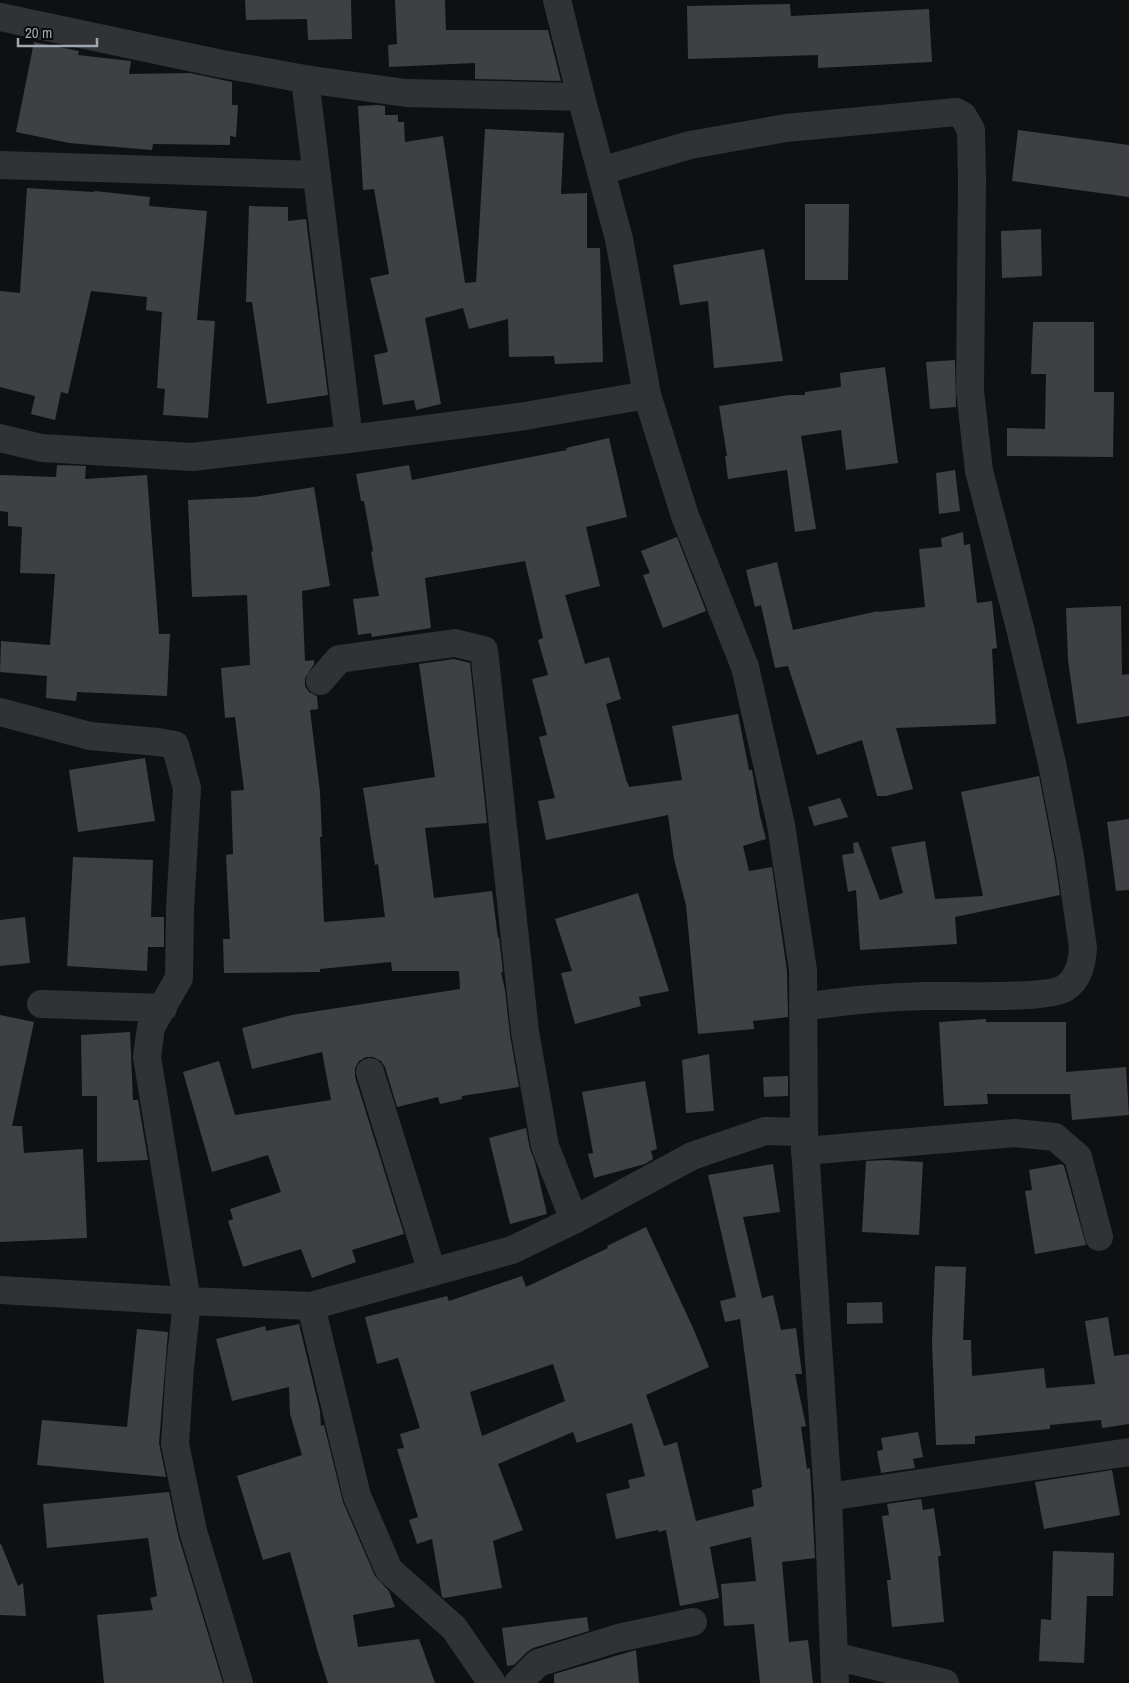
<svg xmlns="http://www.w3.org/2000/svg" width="1129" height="1683" viewBox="0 0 1129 1683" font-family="'Archivo Narrow',sans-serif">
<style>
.building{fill:#3e4044;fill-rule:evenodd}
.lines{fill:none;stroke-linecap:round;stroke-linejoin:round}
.street{stroke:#303236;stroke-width:28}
</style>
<rect width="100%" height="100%" fill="#0f1011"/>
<g class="building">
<path d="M245 0H351L352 39 308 40 307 19 246 20Z"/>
<path d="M395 0H445L446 30H548L561 81 475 79V63L389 67 388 45 397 44Z"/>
<path d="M790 4 791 16 929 9 932 62 818 68V55L688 59 687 6Z"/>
<path d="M34 42 79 51 78 55 131 61 129 74 190 73 232 82V105H238L236 137 230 136V145L153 144 152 150 69 143 16 132Z"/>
<path d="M378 105 385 106V115H398V122H404L405 142 443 136 465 283 476 282 485 129 564 133 561 194 587 193V248H600L603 362 555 364 554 356 509 357 508 319 469 329 463 308 425 318 441 404 416 410 414 400 383 405 374 355 388 352 370 278 389 274 374 189 363 190 358 106Z"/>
<path d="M1018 130 1129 145V197L1012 181Z"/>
<path d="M27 188 94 192 95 191 150 197 149 206 207 211 197 320 215 321 208 418 163 415 165 389 157 388 162 312 146 310 147 297 91 291 68 394 61 392 55 420 31 414 35 396 0 387V291L20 293Z"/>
<path d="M805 204H849L848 280H805Z"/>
<path d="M249 206 288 207V221L306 219 328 395 267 404 252 302H246Z"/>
<path d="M1041 229 1042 276 1002 278 1001 231Z"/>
<path d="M764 249 783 361 714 368 708 301 680 305 673 265Z"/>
<path d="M1033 322H1094V392H1114L1113 457 1007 456V428L1045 429 1046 374H1031Z"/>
<path d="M955 360 956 407 930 409 926 362Z"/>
<path d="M885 367 898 463 846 470 841 430 801 436 816 529 795 532 787 470 728 479 725 456H727L719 406 789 395H805V392L841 387 840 373Z"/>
<path d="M609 438 627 517 586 527 600 586 565 595 585 664 609 657 621 699 606 704 627 783H628L629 787 682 780 672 726 738 714 749 770H752L760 816 766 839 743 846 749 871 772 867 787 971 788 1017 753 1021 754 1029 698 1034 686 905 674 859 668 815 546 840 538 801 555 798 539 737 547 735 532 679 548 675 538 640 543 638 525 561 425 578 431 628 372 637 371 633 358 635 353 599 379 596 371 552 373 551 364 501H361L356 474 409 465 412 480 567 450 566 448Z"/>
<path d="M57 465 86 466 85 479 147 475 159 634H170L167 696 77 692 76 701 46 698 47 676 0 672 1 641 50 645 55 574 20 573 22 527 8 526V512L0 511V475L56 477Z"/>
<path d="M955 470 960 511 939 514 936 473Z"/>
<path d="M314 487 330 586 302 591 305 661 314 660V664L305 678V686L309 692 317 696 318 709 310 710 320 792 322 837H320L324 922 385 917 378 864 375 865 363 788 435 777 419 664 454 659 470 663 487 823 425 828 434 898 492 891 498 938 499 937 503 972H501L505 990 510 1035 519 1087 462 1096V1099L440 1104 438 1097 397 1107 385 1067 381 1061 373 1057H366L359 1061 355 1068V1077L404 1234 352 1250 356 1262 312 1278 301 1249 243 1267 228 1221 233 1219 230 1209 281 1192 268 1155 212 1172 183 1072 219 1061 235 1115 331 1100 322 1052 252 1069 242 1028 292 1015 460 989 459 971H392L391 962 320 969V972L224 973 223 939H230L226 855 233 854 231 791 244 790 235 717 225 718 221 668 250 665 247 595 192 597 188 500 254 497Z"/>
<path d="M963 532 964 545 970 544 977 603 992 601 997 648 992 649 996 724 896 728 913 789 886 796H877L862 740 817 755 788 666 775 668 761 605 755 607 746 570 777 562 793 630 878 611V612L925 607 919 549 942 547 941 538Z"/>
<path d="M677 537 706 611 663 628 643 575 650 573 641 551Z"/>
<path d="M1121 606 1122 675 1129 674V716L1077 724 1068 660 1066 608Z"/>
<path d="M145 758 155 821 78 832 69 770Z"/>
<path d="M1039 776 1055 860 1060 895 955 917 957 944 860 950 856 890 848 892 842 855 854 853 853 843 858 842 880 900 903 893 891 847 925 841 935 899 983 896 961 792Z"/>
<path d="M840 798 848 817 814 826 808 807Z"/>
<path d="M1129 819V890L1116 891 1107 822Z"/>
<path d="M73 857 153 860 151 917H164V947H148L147 971 67 966Z"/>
<path d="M638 893 669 991 639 997 641 1006 575 1024 561 973 572 971 555 919Z"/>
<path d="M25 917 30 963 0 966V920Z"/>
<path d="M0 1015 34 1022 12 1126H22L24 1153 83 1149 87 1238 0 1242Z"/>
<path d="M986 1019V1022H1066V1072L1126 1067 1129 1115 1072 1120 1070 1094H987L988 1104 944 1106 939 1022Z"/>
<path d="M130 1032 133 1100H138L148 1160 97 1162V1096H82L81 1035Z"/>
<path d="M709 1054 714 1111 686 1113 682 1060Z"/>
<path d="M788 1076V1096L764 1097 763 1077Z"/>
<path d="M645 1081 657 1149 651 1151 653 1159 645 1164 594 1178 588 1154 593 1153 582 1092Z"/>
<path d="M526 1128 530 1149 535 1162 547 1214 510 1224 489 1138Z"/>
<path d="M887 1160 923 1162 919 1235 862 1232 866 1161Z"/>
<path d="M773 1164 780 1212 743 1217 762 1298 773 1295 781 1330 796 1328 802 1374H795L806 1426 801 1427 807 1469 810 1468 815 1558 782 1562 789 1642 808 1640 813 1683H760L754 1624 724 1626 721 1584 756 1581 751 1537 710 1547 719 1598 680 1606 666 1530 659 1532 658 1530 616 1539 606 1494 630 1488 628 1480 645 1476 632 1423 577 1443 573 1432 498 1464 523 1530 493 1541 502 1588 444 1598 442 1597 432 1539 417 1544 409 1520 418 1517 397 1449 404 1448 400 1434 420 1428 398 1358 377 1364 365 1317 447 1296 449 1301 522 1276 526 1287 608 1248 607 1246 646 1227 694 1330 709 1367 646 1395 664 1446 677 1442 696 1521 754 1506 752 1490 762 1487 740 1319 725 1322 720 1301 736 1297 708 1175ZM553 1364 565 1401 482 1436 470 1392Z"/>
<path d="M1062 1164 1064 1166 1086 1245 1035 1254 1025 1191 1032 1190 1029 1170Z"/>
<path d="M935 1266 966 1267 963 1340H971L972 1376 1044 1368 1046 1388 1095 1384 1085 1321 1108 1317 1114 1356 1129 1354V1424L1102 1428 1101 1420 1050 1425V1429L975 1436V1444L936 1445 932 1341Z"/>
<path d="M882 1302 883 1323 847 1324V1303Z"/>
<path d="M299 1324 320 1411 321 1426 324 1425 343 1502 375 1576 389 1591 395 1607 353 1615 358 1647 419 1639 435 1683H328L317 1649 290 1552 263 1560 237 1476 302 1455 290 1414 289 1387 232 1401 216 1339 265 1326 266 1331Z"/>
<path d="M137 1329 168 1332 159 1443 166 1477 37 1465 42 1420 127 1427Z"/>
<path d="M918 1432 923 1457 913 1459 915 1468 881 1473 877 1451 883 1450 881 1438Z"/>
<path d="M1112 1470 1120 1515 1044 1529 1035 1482Z"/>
<path d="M169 1492 178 1535 223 1683H104L97 1615 153 1610 150 1598 157 1596 148 1538 47 1548 43 1504Z"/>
<path d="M921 1499 923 1510 934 1508 941 1556H938L944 1622 892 1627 887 1580H891L882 1516 889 1515 887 1504Z"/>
<path d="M1 1544 18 1586 23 1583 26 1616 0 1615V1545Z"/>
<path d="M1053 1551 1114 1553 1113 1596H1087L1084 1663 1039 1661 1041 1619 1051 1620Z"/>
<path d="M587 1617 589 1631 533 1648 527 1652 514 1665 507 1666 502 1628Z"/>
<path d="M636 1650 639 1683H554V1674Z"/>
</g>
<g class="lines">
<g class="street">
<path d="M557 0 581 97 619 239 647 395 685 516 745 667 781 825 803 970 804 1132 828 1497 835 1683"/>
<path d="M0 17 222 64 305 79 406 93 581 97"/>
<path d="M305 79 349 439"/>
<path d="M0 165 317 175"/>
<path d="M601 171 690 145 786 128 956 112 963 116 971 130 972 181 970 391 979 471 1020 628 1052 763 1070 857 1083 948C1082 963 1079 979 1065 988 1047 1000 951 995 925 996 884 997 843 1001 803 1007"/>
<path d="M0 438 42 448 192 457 349 439 519 417 647 395"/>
<path d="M320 681 339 659 455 643 484 650 525 1032 545 1146 574 1220"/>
<path d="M0 712 90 736 158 742 175 745 187 788 180 909 179 978 151 1027 147 1057 187 1301 180 1367 175 1444 193 1531 239 1683"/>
<path d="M41 1004 163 1008"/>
<path d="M370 1072 432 1272"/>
<path d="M805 1151 1015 1133 1055 1137 1078 1157 1099 1237"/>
<path d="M0 1290 187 1301 311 1306 512 1250 574 1220 692 1156 765 1131 804 1132"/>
<path d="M311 1306 357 1496 389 1570 454 1628 492 1683"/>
<path d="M828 1497 1129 1452"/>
<path d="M834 1656 945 1683"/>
<path d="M518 1683 538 1663 618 1638 693 1622"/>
</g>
</g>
<path d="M18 38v8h79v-8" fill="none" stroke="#a0a9b2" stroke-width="2.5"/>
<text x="25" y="38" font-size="15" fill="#a0a9b2" stroke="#0a0b0c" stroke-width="4" paint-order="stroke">20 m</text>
</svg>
